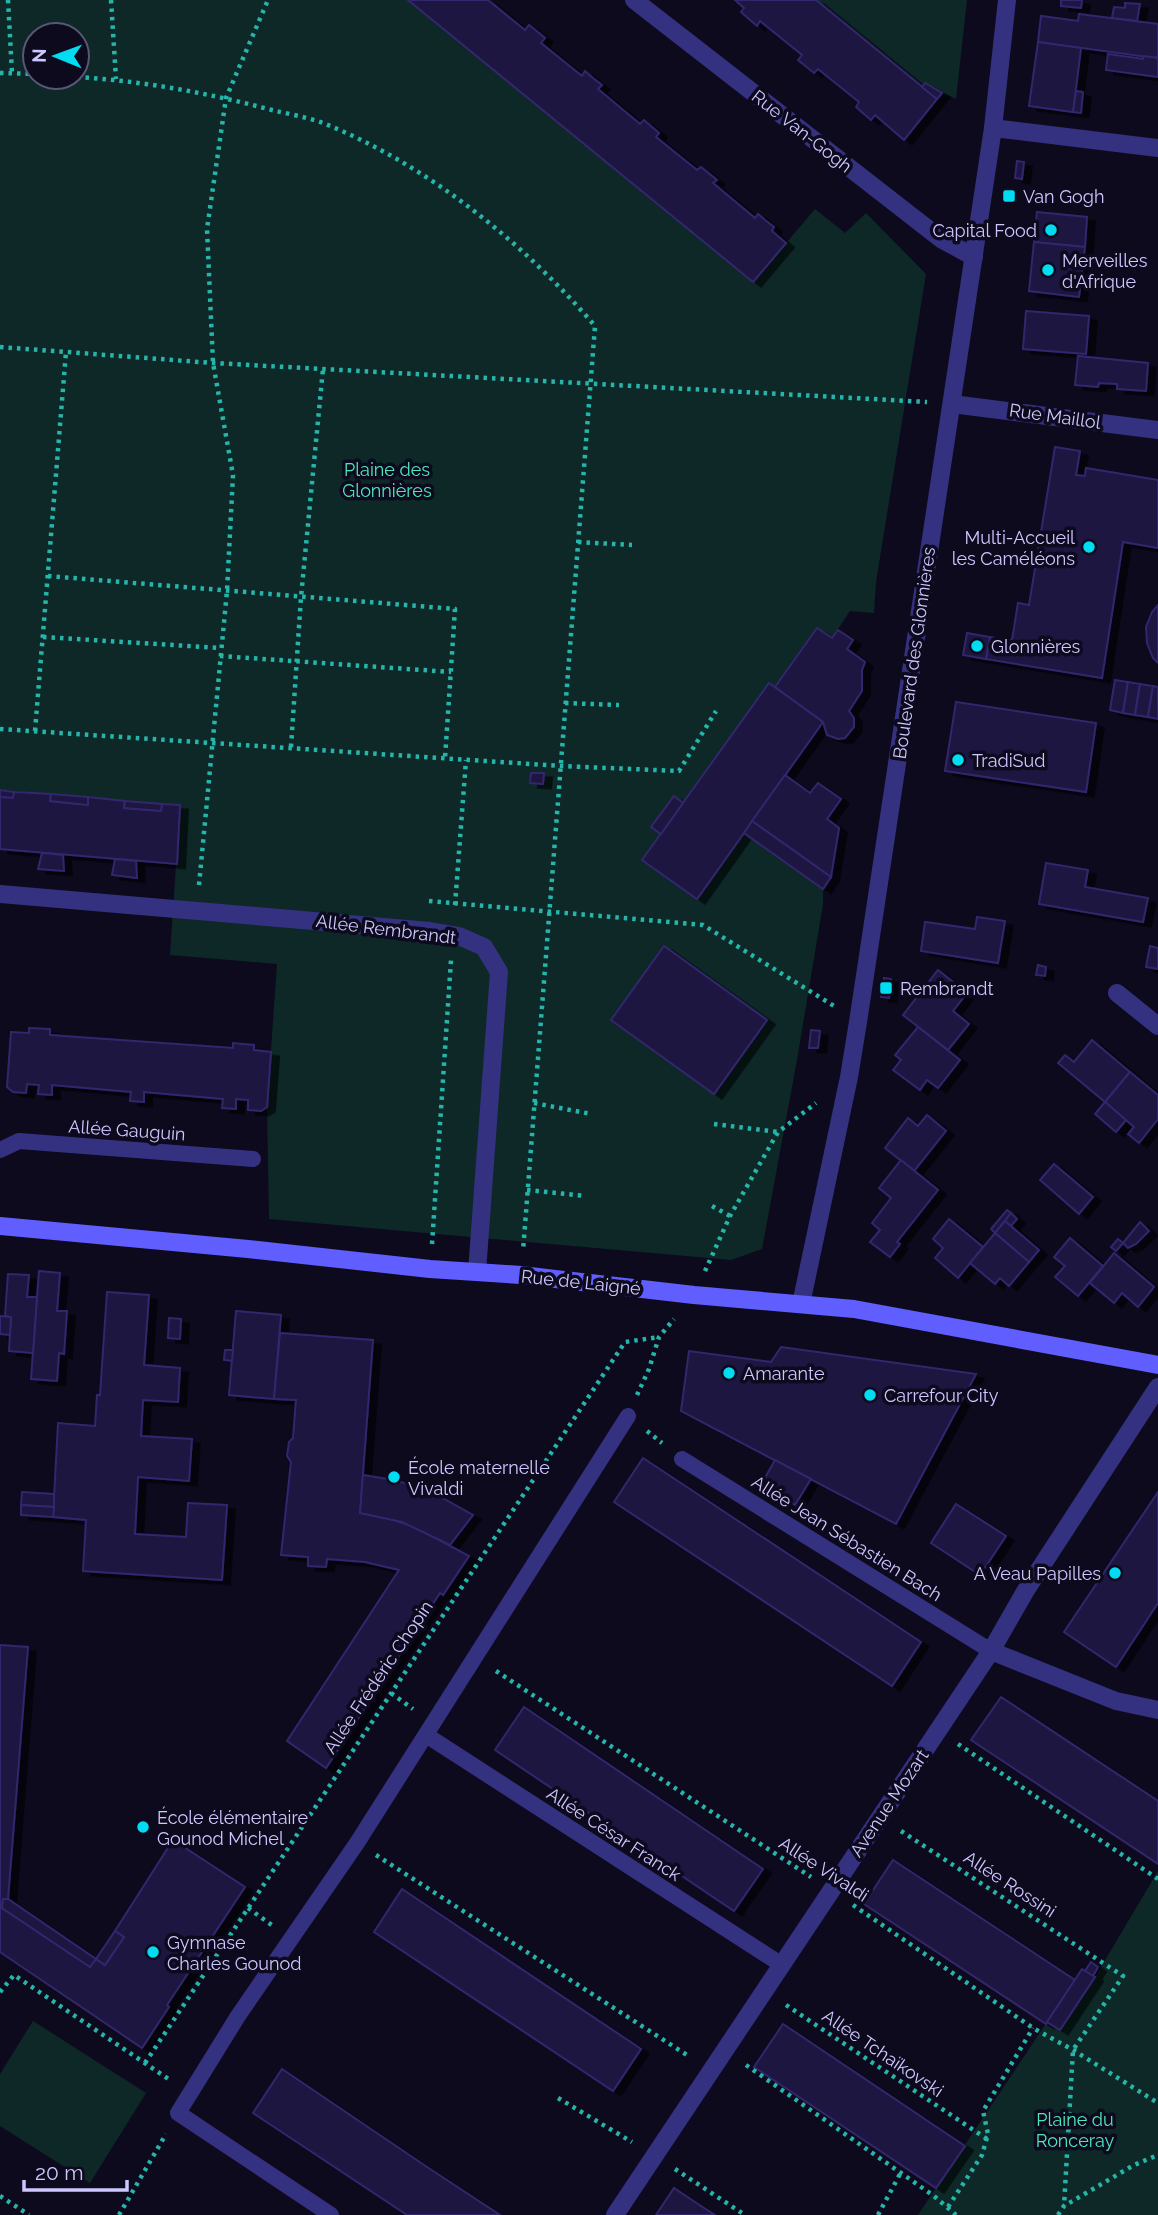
<svg xmlns="http://www.w3.org/2000/svg" width="1158" height="2215" viewBox="0 0 1158 2215" font-family="Raleway,sans-serif">
<style>
.green{fill:#0d2827;fill-rule:evenodd}
.building{fill:#1d1540;stroke:#33266d;stroke-width:2;filter:url(#shadow)}
.lines{fill:none;stroke-linecap:round;stroke-linejoin:round}
.path{stroke:#25b5aa;stroke-width:4.5;stroke-dasharray:3.5 5;stroke-linecap:butt}
.lane{stroke:#343280;stroke-width:16}
.street{stroke:#343280;stroke-width:18}
.secondary{stroke:#605eff;stroke-width:18}
.poi-dot{fill:#00ddf2;stroke:#0d0a1e;stroke-width:2.5}
.labels{text-anchor:middle;dominant-baseline:central;stroke-width:7;stroke-linejoin:round;paint-order:stroke}
.street-label{font-size:18px;fill:#cdc7ff;stroke:#0d0a1e}
.poi-label{font-size:18px;fill:#cdc7ff;stroke:#0d0a1e;text-anchor:start}
.park-label{font-size:18px;fill:#4de6bd;stroke:#0d0a1e}
</style>
<defs>
<filter id="shadow"><feDropShadow dx="8" dy="4.5" stdDeviation="0" flood-color="#0009"/></filter>
</defs>
<rect width="100%" height="100%" fill="#0d0a1e"/>
<g class="green">
<path d="M0 0H408L753 282 815 209 845 233 866 213 926 274 876 582 874 613 850 611 832 638 816 628 775 687 769 683 642 860 697 899 744 833 823 889V904L797 1060 762 1249 731 1260 269 1219 267 1107 277 964 170 955 180 805 0 790ZM35 35H77V77H35ZM664 947 767 1020 714 1094 611 1020Z"/>
<path d="M816 0H967L956 99 925 84 922 87Z"/>
<path d="M1158 1871V2215H918L1047 2022 1060 2030 1095 1977Z"/>
<path d="M33 2021 146 2093 90 2183 0 2126V2074Z"/>
</g>
<g class="building">
<path d="M408 0H488L525 30 529 25 545 38 541 43 582 76 585 71 593 78 602 85 598 89 640 124 644 120 659 133 656 137 697 170 701 167 717 180 713 183 755 218 758 214 765 220 774 227 772 231 786 243 753 282Z"/>
<path d="M735 0H816L937 99 904 140 875 115 871 120 856 107 859 102 818 69 814 73 798 60 802 55 760 21 757 26 741 12 744 8Z"/>
<path d="M1061 0H1082L1081 8 1061 6Z"/>
<path d="M1125 3 1140 4 1137 21 1112 18 1114 7 1125 8Z"/>
<path d="M1079 14 1158 24V56L1155 58 1038 42 1041 16 1078 21Z"/>
<path d="M1038 42 1081 48 1073 112 1029 106Z"/>
<path d="M1108 54 1143 59 1144 56 1158 58V77L1106 70Z"/>
<path d="M925 83 942 93 937 99 922 87Z"/>
<path d="M1076 91 1083 92 1081 113 1073 112Z"/>
<path d="M1017 161 1024 162 1022 179 1015 178Z"/>
<path d="M1037 212 1087 217 1085 247 1034 242Z"/>
<path d="M1034 242 1085 247 1079 297 1029 291Z"/>
<path d="M1026 311 1089 316 1086 354 1023 349Z"/>
<path d="M1078 356 1148 363 1146 391 1117 389V384L1099 383 1098 387 1075 385Z"/>
<path d="M1055 447 1080 451 1076 475 1085 476 1086 468 1158 480V548L1123 542 1102 678 986 659 990 637 1012 640 1018 603 1029 605Z"/>
<path d="M1158 605V663L1153 658 1147 643 1146 627 1152 612Z"/>
<path d="M817 628 832 638 838 630 853 640 847 649 865 662 862 670V691L849 711 854 718V727L845 738 838 739 827 735 823 722 775 687Z"/>
<path d="M967 633 990 637 986 659 963 655Z"/>
<path d="M1115 680 1128 682 1123 713 1110 710Z"/>
<path d="M1128 682 1140 684 1135 715 1123 713Z"/>
<path d="M769 683 823 722 697 899 642 860Z"/>
<path d="M1140 684 1153 686 1148 717 1135 715Z"/>
<path d="M1153 686 1158 687V719L1148 717Z"/>
<path d="M956 702 1096 723 1086 792 945 771Z"/>
<path d="M531 773H544L543 784 530 783Z"/>
<path d="M785 775 810 793 818 783 841 799 827 819 839 828 831 877 752 821Z"/>
<path d="M0 790 14 792 13 798 0 797Z"/>
<path d="M14 792 51 794 50 801 88 805V797L125 801 124 808 161 811 162 804 180 805 177 864 0 849V797L13 798Z"/>
<path d="M51 794 88 797V805L50 801Z"/>
<path d="M674 796 683 803 661 834 651 827Z"/>
<path d="M125 801 162 804 161 811 124 808Z"/>
<path d="M752 821 831 877 823 889 744 833Z"/>
<path d="M42 853 63 855 64 871 38 869Z"/>
<path d="M115 859 136 861 137 878 112 875Z"/>
<path d="M1046 863 1088 870 1085 887 1148 898 1143 922 1039 904Z"/>
<path d="M977 917 1005 921 998 963 921 951 925 922 975 929Z"/>
<path d="M664 946 767 1020 714 1094 611 1020Z"/>
<path d="M1150 946 1158 948V969L1146 967Z"/>
<path d="M1038 965 1046 967 1045 976 1036 975Z"/>
<path d="M938 970 967 993 953 1011 969 1024 948 1050 903 1015Z"/>
<path d="M884 978 891 979 889 998 881 997Z"/>
<path d="M918 1027 960 1060 938 1088 927 1080 920 1090 893 1070 901 1060 895 1055Z"/>
<path d="M29 1028 50 1029V1035L233 1048V1043L254 1045V1050L271 1052 267 1107 261 1111 248 1110V1100L236 1099V1109L222 1108 223 1099 144 1092V1102L130 1101 131 1092 52 1085V1095L38 1094 39 1085 27 1084 26 1093 13 1092 7 1087 11 1032 29 1033Z"/>
<path d="M811 1030 820 1031 818 1048H809Z"/>
<path d="M1092 1040 1130 1072 1105 1102 1058 1063 1065 1055 1074 1062Z"/>
<path d="M1130 1072 1158 1095V1119L1139 1143 1128 1134 1134 1127 1105 1102Z"/>
<path d="M1105 1102 1126 1120 1116 1132 1095 1114Z"/>
<path d="M927 1115 946 1131 914 1171 885 1148 908 1118 918 1126Z"/>
<path d="M901 1160 938 1190 897 1242 900 1244 890 1257 870 1242 880 1230 872 1223 891 1198 879 1188Z"/>
<path d="M1054 1164 1093 1197 1079 1214 1040 1180Z"/>
<path d="M1007 1210 1011 1213 995 1233 991 1229Z"/>
<path d="M1011 1213 1017 1219 1011 1226 1005 1221Z"/>
<path d="M949 1219 983 1247 958 1278 935 1258 943 1248 933 1239Z"/>
<path d="M1005 1221 1039 1250 1029 1262 995 1233Z"/>
<path d="M1140 1222 1149 1231 1136 1244 1128 1248 1123 1243Z"/>
<path d="M995 1233 1029 1262 1009 1286 1000 1278 995 1284 970 1263Z"/>
<path d="M1070 1238 1103 1266 1078 1296 1055 1277 1065 1266 1054 1257Z"/>
<path d="M1118 1239 1123 1243 1116 1251 1111 1247Z"/>
<path d="M1114 1253 1154 1287 1138 1307 1122 1293 1114 1303 1090 1283Z"/>
<path d="M39 1271 60 1273 57 1311H67L64 1354 59 1353 57 1381 31 1379Z"/>
<path d="M8 1274 29 1275 27 1297H37L33 1353 9 1351 11 1317 5 1316Z"/>
<path d="M107 1292 149 1295 144 1365 180 1368 178 1402 143 1400 141 1436 192 1439 189 1481 138 1477 135 1534 186 1537 188 1503 227 1505 222 1580 83 1571 86 1520 53 1517 58 1423 95 1426 97 1395H100Z"/>
<path d="M236 1311 281 1315 274 1399 229 1395Z"/>
<path d="M0 1316 11 1317 10 1335 0 1334Z"/>
<path d="M169 1318 181 1319 180 1339 168 1338Z"/>
<path d="M280 1333 373 1340 360 1513 390 1519 415 1527 469 1556 443 1595 440 1593 326 1768 287 1741 399 1570 365 1562 327 1559 326 1567 308 1566V1557L281 1555 291 1462 287 1456 289 1442 293 1438 296 1400 274 1399Z"/>
<path d="M781 1347 976 1374 896 1524 681 1411 689 1351 771 1362Z"/>
<path d="M225 1350H233L232 1361 224 1360Z"/>
<path d="M643 1458 921 1642 892 1686 614 1502Z"/>
<path d="M775 1460 811 1479 795 1505 762 1483Z"/>
<path d="M363 1475 394 1480 430 1491 473 1515 450 1545 402 1522 360 1513Z"/>
<path d="M22 1492 54 1494V1507L21 1505Z"/>
<path d="M1158 1492V1603L1116 1667 1064 1632Z"/>
<path d="M956 1504 1006 1536 980 1575 931 1543Z"/>
<path d="M21 1505 54 1507 53 1517 21 1515Z"/>
<path d="M0 1645 28 1647 8 1899H3L2 1908 90 1967 96 1959 105 1965 124 1937 115 1931 173 1840 245 1887 167 2005 169 2007 142 2048 0 1952Z"/>
<path d="M1001 1697 1158 1801V1864L971 1740Z"/>
<path d="M524 1707 763 1869 734 1911 495 1750Z"/>
<path d="M893 1860 1075 1980 1046 2024 864 1904Z"/>
<path d="M402 1889 641 2049 613 2091 374 1932Z"/>
<path d="M3 1899H8L96 1959 90 1967 2 1908Z"/>
<path d="M115 1931 124 1937 105 1965 96 1959Z"/>
<path d="M1091 1962 1098 1967 1093 1976 1085 1971Z"/>
<path d="M1082 1969 1095 1977 1060 2030 1047 2022Z"/>
<path d="M783 2024 965 2146 936 2188 754 2067Z"/>
<path d="M282 2069 430 2169 500 2215H407L253 2113Z"/>
<path d="M674 2188 701 2206 715 2215H656Z"/>
</g>
<g class="lines">
<g class="path">
<path d="M8 0 12 73"/>
<path d="M111 0 116 79"/>
<path d="M0 73 35 74"/>
<path d="M77 77C143 81 208 93 272 110 288 114 307 117 323 123 426 164 523 242 595 326L523 1251"/>
<path d="M0 347 213 363 927 402"/>
<path d="M578 542 632 545"/>
<path d="M48 576 455 609 445 758"/>
<path d="M43 637 221 648"/>
<path d="M220 656 451 672"/>
<path d="M565 703 619 705"/>
<path d="M0 729 561 766 679 771 716 711"/>
<path d="M35 731 66 352"/>
<path d="M291 747 301 597 323 369"/>
<path d="M199 885 227 591 233 475 213 363 207 229 226 98 268 0"/>
<path d="M429 901 703 925 834 1006"/>
<path d="M455 905 466 760"/>
<path d="M534 1103 591 1114"/>
<path d="M714 1124 778 1132"/>
<path d="M527 1190 586 1196"/>
<path d="M712 1206 730 1216"/>
<path d="M432 1244 451 960"/>
<path d="M705 1271 730 1216 778 1132 816 1103"/>
<path d="M637 1395 649 1369 659 1337 674 1319"/>
<path d="M647 1431 662 1443"/>
<path d="M496 1671 811 1877"/>
<path d="M391 1693 413 1709"/>
<path d="M958 1744 1158 1879"/>
<path d="M901 1831 1123 1976 1073 2050 1064 2206"/>
<path d="M376 1855 690 2057"/>
<path d="M853 1905 1033 2028 1073 2050 1158 2103"/>
<path d="M248 1908 273 1926"/>
<path d="M0 1992 14 1975 170 2080"/>
<path d="M786 2005 987 2139"/>
<path d="M145 2063 625 1342 659 1337"/>
<path d="M746 2065 934 2196 956 2215"/>
<path d="M558 2098 632 2142"/>
<path d="M675 2169 745 2215"/>
<path d="M0 2196 29 2215"/>
<path d="M948 2207 982 2155 988 2134 983 2111 1033 2028"/>
<path d="M119 2215 166 2134"/>
<path d="M878 2215 900 2174"/>
<path d="M1058 2215 1064 2206 1134 2165 1158 2155"/>
</g>
<g class="lane">
<path d="M0 1150 19 1141 253 1159"/>
<path d="M682 1459 991 1651"/>
<path d="M426 1735 782 1965"/>
<path d="M331 2215 178 2113 238 2016 357 1843 628 1416"/>
</g>
<g class="street">
<path d="M634 0 941 239 974 257"/>
<path d="M993 128 1158 148"/>
<path d="M952 404 1158 430"/>
<path d="M0 894 430 931 459 936 484 947 499 972 477 1272"/>
<path d="M1117 993 1158 1026"/>
<path d="M801 1304 849 1077 858 1022 993 128 1007 0"/>
<path d="M991 1651 1116 1701 1158 1710"/>
<path d="M615 2215 991 1651 1026 1590 1158 1387"/>
</g>
<path class="secondary" d="M0 1226 248 1249 430 1269 521 1275 694 1295 854 1309 1158 1365"/>
</g>
<g class="poi-dot">
<rect x="1002" y="189" width="14" height="14" rx="3.5"/>
<circle cx="1051" cy="230" r="7"/>
<circle cx="1048" cy="270" r="7"/>
<circle cx="1089" cy="547" r="7"/>
<circle cx="977" cy="646" r="7"/>
<circle cx="958" cy="760" r="7"/>
<rect x="879" y="981" width="14" height="14" rx="3.5"/>
<circle cx="729" cy="1373" r="7"/>
<circle cx="870" cy="1395" r="7"/>
<circle cx="394" cy="1477" r="7"/>
<circle cx="1115" cy="1573" r="7"/>
<circle cx="143" cy="1827" r="7"/>
<circle cx="153" cy="1952" r="7"/>
</g>
<g class="labels">
<g class="street-label">
<text transform="translate(802 131) rotate(38)">Rue Van-Gogh</text>
<text transform="translate(1055 416) rotate(8)">Rue Maillol</text>
<text transform="translate(914 653) rotate(-82)">Boulevard des Glonnières</text>
<text transform="translate(386 929) rotate(7)">Allée Rembrandt</text>
<text transform="translate(127 1130) rotate(4)">Allée Gauguin</text>
<text transform="translate(581 1282) rotate(6)">Rue de Laigné</text>
<text transform="translate(847 1538) rotate(32)">Allée Jean Sébastien Bach</text>
<text transform="translate(378 1677) rotate(-56)">Allée Frédéric Chopin</text>
<text transform="translate(889 1803) rotate(-56)">Avenue Mozart</text>
<text transform="translate(614 1834) rotate(33)">Allée César Franck</text>
<text transform="translate(824 1869) rotate(33)">Allée Vivaldi</text>
<text transform="translate(1010 1884) rotate(33)">Allée Rossini</text>
<text transform="translate(883 2053) rotate(34)">Allée Tchaïkovski</text>
</g>
<g class="poi-label">
<text x="1023" y="196">Van Gogh</text>
<text x="1037" y="230" text-anchor="end">Capital Food</text>
<text x="1062" y="260">Merveilles<tspan x="1062" dy="21">d'Afrique</tspan></text>
<text x="1075" y="537" text-anchor="end">Multi-Accueil<tspan x="1075" dy="21">les Caméléons</tspan></text>
<text x="991" y="646">Glonnières</text>
<text x="972" y="760">TradiSud</text>
<text x="900" y="988">Rembrandt</text>
<text x="743" y="1373">Amarante</text>
<text x="884" y="1395">Carrefour City</text>
<text x="408" y="1467">École maternelle<tspan x="408" dy="21">Vivaldi</tspan></text>
<text x="1101" y="1573" text-anchor="end">A Veau Papilles</text>
<text x="157" y="1817">École élémentaire<tspan x="157" dy="21">Gounod Michel</tspan></text>
<text x="167" y="1942">Gymnase<tspan x="167" dy="21">Charles Gounod</tspan></text>
</g>
<g class="park-label">
<text x="387" y="469">Plaine des<tspan x="387" dy="21">Glonnières</tspan></text>
<text x="1075" y="2119">Plaine du<tspan x="1075" dy="21">Ronceray</tspan></text>
</g>
</g>
<g transform="translate(56 56) rotate(271)"><circle r="33" fill="#0d0a1e" stroke="#5a5678" stroke-width="2"/>
<path d="M0-5L12 26L0 18L-12 26Z" fill="#00ddf2"/>
<text y="-10" font-size="19" font-weight="bold" text-anchor="middle" fill="#cdc7ff">N</text>
</g>
<path d="M24 2180v10h103v-10" fill="none" stroke="#cdc7ff" stroke-width="3.5"/>
<text x="35" y="2180" font-size="21" fill="#cdc7ff" stroke="#0d0a1e" stroke-width="5" paint-order="stroke">20 m</text>
</svg>
